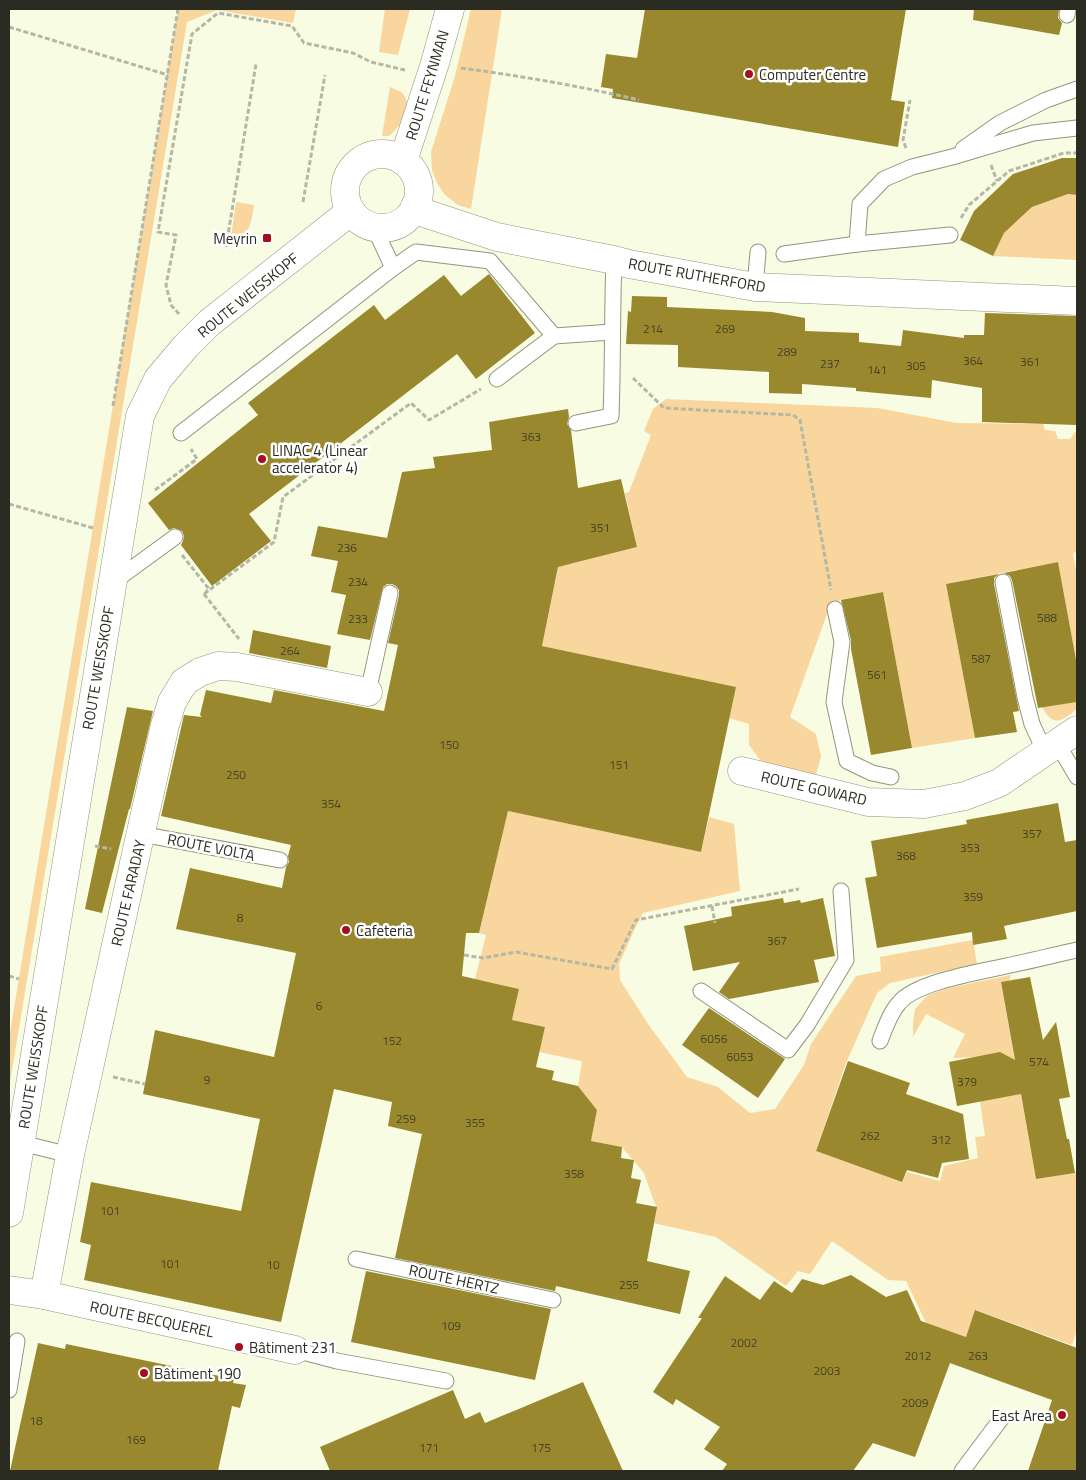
<svg xmlns="http://www.w3.org/2000/svg" width="1086" height="1480" viewBox="0 0 1086 1480" font-family="'Titillium Web',sans-serif">
<style>
.green{fill:#f8d69e}
.building{fill:#9a882f}
.lines{fill:none;stroke-linecap:round;stroke-linejoin:round}
.lane-casing{stroke:#91957f;stroke-width:17}
.street-casing{stroke:#91957f;stroke-width:29}
.path{stroke:#b4b8a4;stroke-width:3;stroke-dasharray:5 2.5;stroke-linecap:butt}
.lane{stroke:#fff;stroke-width:15}
.street{stroke:#fff;stroke-width:28}
.poi-dot{fill:#a60d1f;stroke:#fff;stroke-width:2}
.labels{text-anchor:middle;dominant-baseline:central;stroke-width:5;stroke-linejoin:round;paint-order:stroke}
.number-label{font-size:12px;fill:#464325}
.poi-label{font-size:15px;fill:#2a2c22;stroke:#fff;text-anchor:start}
.street-label{font-size:15px;fill:#2a2c22;stroke:#fff}
</style>
<rect width="100%" height="100%" fill="#f7fce3"/>
<g class="green">
<path d="M178 9H296L293 23 217 10 187 22 9 1088V1039Z"/>
<path d="M385 9H410L398 55 379 52Z"/>
<path d="M471 9H502L471 209 458 205 445 195 437 183 432 170 431 152 455 76Z"/>
<path d="M390 87C394 89 398 90 401 92 416 105 400 127 389 136H382Z"/>
<path d="M1068 194 1077 195V260L993 256 1004 233 1032 207Z"/>
<path d="M236 202 254 205C250 231 251 228 230 244Z"/>
<path d="M666 399 877 408 957 423 1043 424 1045 430 1055 431 1058 439H1070L1075 432 1077 433V552L1073 553 1077 576V665L1058 562 946 584 975 738 912 748 883 592 841 600 831 603 790 717 816 734 821 756 816 775 763 764 749 745V724L729 718 736 687 542 646 561 554 571 564 637 547 625 493 629 492 651 435 644 431 653 409Z"/>
<path d="M1077 702V709C1062 721 1053 728 1042 707Z"/>
<path d="M508 811 701 852 709 817 734 824 740 891 643 913 636 926 619 964 620 980 648 1024 687 1077 718 1087 750 1113 775 1109 804 1065 811 1044 856 976 881 971 880 957 973 940 977 964 890 983 877 993 846 1063 816 1151 902 1182 907 1172 940 1181 944 1166 978 1158 975 1137 985 1136 980 1102 985 1100 977 1057 953 1058 965 1034 926 1014 913 1037V1023L915 1009 928 995 944 989 1011 975 1009 981 1001 983 1036 1179 1075 1173 1077 1171V1330L1072 1345 976 1310 966 1337 934 1326 927 1325 906 1281 888 1280 832 1241 810 1274 798 1271 786 1286 716 1237 653 1223 656 1207 644 1173 622 1147 591 1141 597 1110 578 1086 582 1061 539 1052 545 1027 512 1020 519 989 475 979 486 935 479 933Z"/>
</g>
<g class="building">
<path d="M645 9H906L891 100 905 102 898 147 612 98 613 89 601 87 606 54 637 58Z"/>
<path d="M974 9H1059L1058 18 1062 23 1059 35 973 20Z"/>
<path d="M1062 158H1077V195L1068 194 1032 207 1004 233 993 256 960 240 974 211 1013 174Z"/>
<path d="M489 274 535 333 476 379 457 354 249 514 271 541 212 586 181 545 183 541 184 536 182 531 174 528 169 530 148 503 258 415 248 403 374 305 385 320 444 275 461 296Z"/>
<path d="M632 296 667 297V307L772 312 805 318V331L859 333V342L901 346 903 330 964 338V335H984L985 313 1077 316V425L982 422V388L932 380 931 398 856 391V388L802 384V394L769 393V372L678 367V345L626 344 628 311 631 312Z"/>
<path d="M568 409 569 417 567 424 571 430 578 488 621 479 637 547 558 567 542 646 736 687 701 852 508 811 479 933H466L462 976 519 989 512 1020 545 1027 536 1067 554 1071 552 1080 578 1086 597 1110 591 1141 622 1147 621 1158 634 1160 631 1178 641 1180 636 1203 657 1207 647 1261 690 1271 680 1314 556 1286 555 1291 395 1258 422 1134 388 1126 392 1102 334 1089 281 1322 84 1280 91 1245 80 1242 91 1182 241 1211 260 1119 143 1094 155 1030 274 1057 296 953 176 929 190 868 282 888 286 867 289 862 288 856 291 845 161 816 184 715 202 717 200 715 206 690 271 703 274 690 384 711 398 645 388 643 399 595V590L396 586 392 584H387L383 587 370 640 337 634 346 595 331 592 338 561 311 556 318 526 387 538 402 472 435 468 433 457 492 450 489 422Z"/>
<path d="M1058 562 1077 665V702L1038 708 1012 580 1010 576 1004 573Z"/>
<path d="M999 574 994 578V584L1019 711 1013 712 1017 732 975 738 946 584Z"/>
<path d="M883 592 912 748 871 755 851 649V640L841 600Z"/>
<path d="M253 630 331 646 327 668 249 653Z"/>
<path d="M127 707 153 711 130 809H129L102 913 85 909Z"/>
<path d="M1058 803 1065 842 1077 840V911L1004 926 1007 939 973 945 972 932 877 948 865 878 877 876 871 841 967 824 966 820Z"/>
<path d="M783 898 784 903 800 900 801 903 823 898 835 956 814 960 819 982 729 999 719 992 740 962 693 971 684 926 732 916 731 907Z"/>
<path d="M1030 977 1043 1040 1056 1022 1070 1097 1059 1099 1067 1139H1069L1075 1173 1036 1179 1021 1094 957 1106 949 1062 1000 1052 1015 1060 1001 982Z"/>
<path d="M709 1008 785 1059 758 1098 682 1045Z"/>
<path d="M848 1061 910 1083 906 1094 963 1114 969 1159 942 1163 938 1178 907 1170 902 1182 816 1151Z"/>
<path d="M366 1271 551 1309 535 1380 351 1342Z"/>
<path d="M851 1275 886 1297 907 1290 921 1321 966 1337 975 1310 1077 1348V1471H1028L1052 1400 950 1363 915 1457 873 1443 853 1471H722L727 1464 704 1449 720 1427 676 1399 673 1405 653 1392 702 1318H698L725 1276 760 1300 774 1281 792 1293 802 1279 823 1285Z"/>
<path d="M38 1343 65 1349 66 1344 234 1379 233 1383 246 1385 240 1408 232 1406 218 1471H10Z"/>
<path d="M583 1382 623 1471H330L320 1447 453 1390 465 1419 480 1412 485 1423Z"/>
</g>
<g class="lines">
<g class="lane-casing">
<g id="lane">
<path d="M1067 15 1068 9"/>
<path d="M963 149 1000 123 1046 100 1077 89"/>
<path d="M857 244 860 204 884 179 912 167 952 157 1033 133 1077 128"/>
<path d="M784 254 857 244 950 235"/>
<path d="M393 268 416 252 490 261 554 336 612 332"/>
<path d="M755 287 758 252"/>
<path d="M497 379 554 336"/>
<path d="M576 423 611 416C613 364 612 312 614 260"/>
<path d="M181 433 393 268 374 227"/>
<path d="M1003 582 1025 697 1032 724 1045 752"/>
<path d="M112 583 175 537"/>
<path d="M835 609 842 642 834 702 847 761 872 773 891 777"/>
<path d="M368 692 390 593"/>
<path d="M1057 743 1077 777"/>
<path d="M141 834 280 860"/>
<path d="M701 991 788 1050 807 1025 846 960 841 891"/>
<path d="M880 1041C885 1028 890 1013 899 1003 916 982 979 972 1006 966 1030 961 1054 955 1077 950"/>
<path d="M21 1143 70 1155"/>
<path d="M356 1259 553 1300"/>
<path d="M295 1350 337 1361 446 1381"/>
<path d="M9 1390 17 1341"/>
<path d="M962 1471 1001 1419"/>
</g>
</g>
<g class="street-casing">
<g id="street">
<circle cx="382" cy="191" r="37"/>
<path d="M403 161 435 63 450 9"/>
<path d="M415 206 424 213 497 237 614 260 629 264 755 287 1077 301"/>
<path d="M742 771 868 802 924 804 965 796 999 783 1077 730"/>
<path d="M9 1213 140 416 158 379 186 346 209 323 351 211"/>
<path d="M9 1290 44 1295 295 1350"/>
<path d="M44 1295 70 1155 136 854 165 725 172 702 184 682 200 672 218 666 237 667 368 692"/>
</g>
</g>
<g class="path">
<path d="M9 27 168 75"/>
<path d="M461 68C521 76 580 86 639 100"/>
<path d="M906 148 903 140 910 100"/>
<path d="M991 165 997 181"/>
<path d="M303 202 325 75"/>
<path d="M961 218 969 205 1009 171 1064 153H1077"/>
<path d="M226 247 256 64"/>
<path d="M179 314 171 305 166 285 176 235 158 232 192 34 218 13 292 26 304 43 353 53 371 62 405 70"/>
<path d="M633 378 664 408 793 415 800 420 831 590"/>
<path d="M113 406 178 9"/>
<path d="M155 490 197 459 191 449"/>
<path d="M9 504 93 528"/>
<path d="M182 555 209 589 206 592"/>
<path d="M204 594 274 542 283 497 411 403 429 420 481 389"/>
<path d="M204 594 239 639"/>
<path d="M95 846 111 849"/>
<path d="M712 906 715 923"/>
<path d="M464 955 483 958 516 952 612 969 636 920 799 889"/>
<path d="M9 976 19 979"/>
<path d="M113 1077 145 1084"/>
</g>
<use href="#lane" class="lane"/>
<use href="#street" class="street"/>
</g>
<g class="poi-dot">
<circle cx="749" cy="74" r="5"/>
<rect x="262" y="233" width="10" height="10" rx="2.5"/>
<circle cx="262" cy="459" r="5"/>
<circle cx="346" cy="930" r="5"/>
<circle cx="239" cy="1347" r="5"/>
<circle cx="144" cy="1373" r="5"/>
<circle cx="1062" cy="1415" r="5"/>
</g>
<g class="labels">
<g class="number-label">
<text x="653" y="328">214</text>
<text x="725" y="328">269</text>
<text x="787" y="351">289</text>
<text x="973" y="360">364</text>
<text x="1030" y="361">361</text>
<text x="830" y="363">237</text>
<text x="916" y="365">305</text>
<text x="877" y="369">141</text>
<text x="531" y="436">363</text>
<text x="600" y="527">351</text>
<text x="347" y="547">236</text>
<text x="358" y="581">234</text>
<text x="1047" y="617">588</text>
<text x="358" y="618">233</text>
<text x="290" y="650">264</text>
<text x="981" y="658">587</text>
<text x="877" y="674">561</text>
<text x="449" y="744">150</text>
<text x="619" y="764">151</text>
<text x="236" y="774">250</text>
<text x="331" y="803">354</text>
<text x="1032" y="833">357</text>
<text x="970" y="847">353</text>
<text x="906" y="855">368</text>
<text x="973" y="896">359</text>
<text x="240" y="917">8</text>
<text x="777" y="940">367</text>
<text x="319" y="1005">6</text>
<text x="714" y="1038">6056</text>
<text x="392" y="1040">152</text>
<text x="740" y="1056">6053</text>
<text x="1039" y="1061">574</text>
<text x="207" y="1079">9</text>
<text x="967" y="1081">379</text>
<text x="406" y="1118">259</text>
<text x="475" y="1122">355</text>
<text x="870" y="1135">262</text>
<text x="941" y="1139">312</text>
<text x="574" y="1173">358</text>
<text x="110" y="1210">101</text>
<text x="170" y="1263">101</text>
<text x="273" y="1264">10</text>
<text x="629" y="1284">255</text>
<text x="451" y="1325">109</text>
<text x="744" y="1342">2002</text>
<text x="918" y="1355">2012</text>
<text x="978" y="1355">263</text>
<text x="827" y="1370">2003</text>
<text x="915" y="1402">2009</text>
<text x="36" y="1420">18</text>
<text x="136" y="1439">169</text>
<text x="429" y="1447">171</text>
<text x="541" y="1447">175</text>
</g>
<g class="poi-label">
<text x="759" y="74">Computer Centre</text>
<text x="257" y="238" text-anchor="end">Meyrin</text>
<text x="272" y="450">LINAC 4 (Linear<tspan x="272" dy="17">accelerator 4)</tspan></text>
<text x="356" y="930">Cafeteria</text>
<text x="249" y="1347">Bâtiment 231</text>
<text x="154" y="1373">Bâtiment 190</text>
<text x="1052" y="1415" text-anchor="end">East Area</text>
</g>
<g class="street-label">
<text transform="translate(427 85) rotate(-73)">ROUTE FEYNMAN</text>
<text transform="translate(697 275) rotate(10)">ROUTE RUTHERFORD</text>
<text transform="translate(248 295) rotate(-39)">ROUTE WEISSKOPF</text>
<text transform="translate(98 668) rotate(-80)">ROUTE WEISSKOPF</text>
<text transform="translate(814 788) rotate(13)">ROUTE GOWARD</text>
<text transform="translate(211 847) rotate(11)">ROUTE VOLTA</text>
<text transform="translate(128 893) rotate(-77)">ROUTE FARADAY</text>
<text transform="translate(33 1067) rotate(-81)">ROUTE WEISSKOPF</text>
<text transform="translate(454 1279) rotate(12)">ROUTE HERTZ</text>
<text transform="translate(152 1319) rotate(12)">ROUTE BECQUEREL</text>
</g>
</g>
<rect width="1086" height="1480" fill="none" stroke="#2a2c22" stroke-width="20"/>
</svg>
